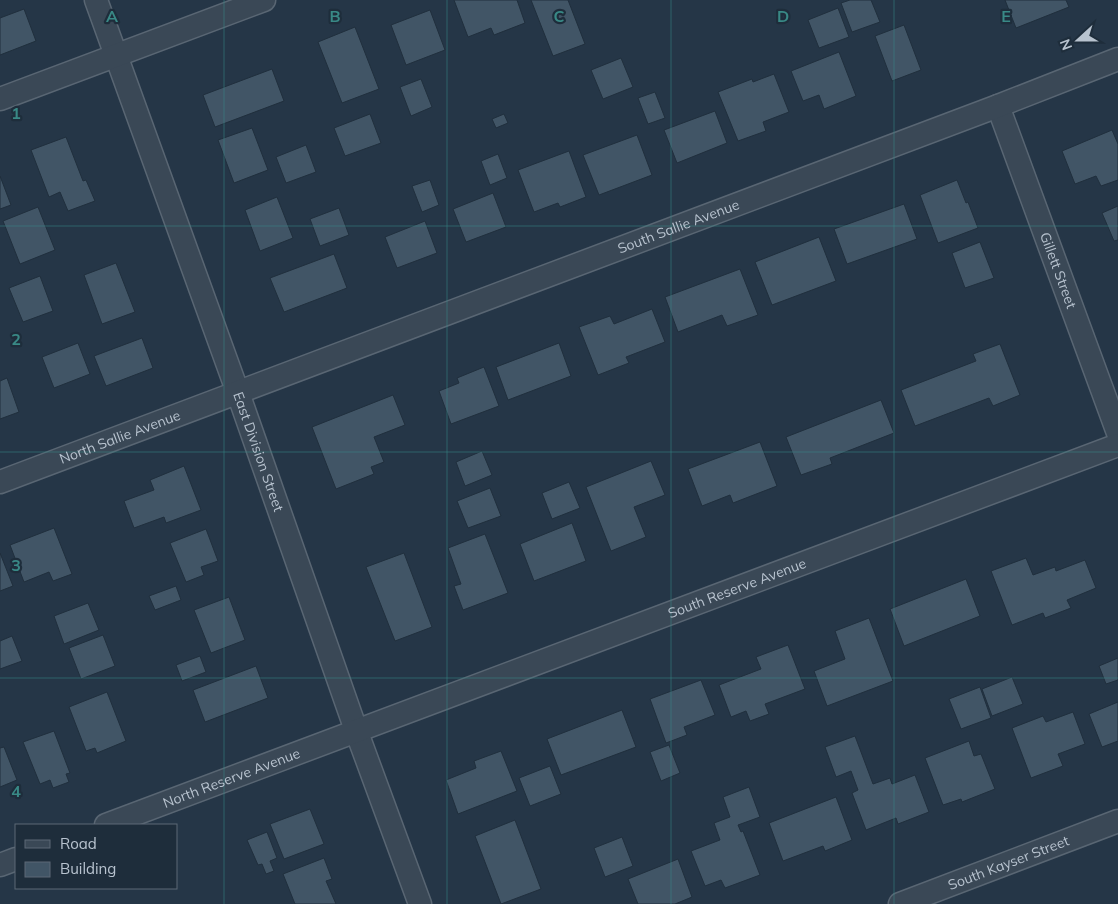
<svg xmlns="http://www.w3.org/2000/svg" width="1118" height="904" viewBox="0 0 1118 904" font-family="Mulish,sans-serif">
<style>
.building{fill:#415566;stroke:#202f3d}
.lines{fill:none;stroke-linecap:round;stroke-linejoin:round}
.street-casing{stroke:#596673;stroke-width:25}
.street{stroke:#3a4856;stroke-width:22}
.grid{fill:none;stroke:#398986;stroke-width:1;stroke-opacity:0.55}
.labels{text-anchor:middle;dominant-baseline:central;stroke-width:4.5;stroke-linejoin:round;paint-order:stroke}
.street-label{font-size:14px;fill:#b8c3cf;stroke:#1e2d3b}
.grid-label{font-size:16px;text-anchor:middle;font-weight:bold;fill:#398986;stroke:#1e2d3b;stroke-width:4.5;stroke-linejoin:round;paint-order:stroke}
</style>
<rect width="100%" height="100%" fill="#253647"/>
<g class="building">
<path d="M454 0H517L525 23 494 35 491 28 468 37Z"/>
<path d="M568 0 585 44 553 56 531 0Z"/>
<path d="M850 0H871L880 22 852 32 841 3Z"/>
<path d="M1005 0H1066L1069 7 1016 28Z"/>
<path d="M838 8 849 37 819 48 808 20Z"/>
<path d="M24 9 36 41 0 55V18Z"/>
<path d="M430 10 445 50 406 65 391 25Z"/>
<path d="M904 25 921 70 892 81 875 36Z"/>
<path d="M355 27 379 89 342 103 318 42Z"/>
<path d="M839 52 856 96 824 109 819 95 803 101 791 71Z"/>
<path d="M621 58 633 87 603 99 591 70Z"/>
<path d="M272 69 284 101 215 127 203 95Z"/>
<path d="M774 74 789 112 763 122 766 131 738 141 718 92 752 79 753 82Z"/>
<path d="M421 79 432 107 411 116 400 87Z"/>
<path d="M655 92 665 118 648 124 638 98Z"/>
<path d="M715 111 727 143 677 163 664 130Z"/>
<path d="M370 114 381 143 345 156 334 128Z"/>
<path d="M504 114 508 123 496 128 492 119Z"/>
<path d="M252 128 268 170 234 183 218 140Z"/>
<path d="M1112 130 1118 144V180L1101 186 1096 176 1075 184 1062 151Z"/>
<path d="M637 135 652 175 599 195 583 155Z"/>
<path d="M66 137 83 181 86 180 95 201 68 211 60 192 49 197 31 150Z"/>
<path d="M306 145 316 172 286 183 276 157Z"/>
<path d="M569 151 586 197 560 207 558 203 534 212 518 170Z"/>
<path d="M498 154 507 178 490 185 481 161Z"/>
<path d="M0 176 11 205 0 209Z"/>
<path d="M430 180 439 205 422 212 412 186Z"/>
<path d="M957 180 966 203 968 202 978 228 938 243 920 195Z"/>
<path d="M493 193 506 227 466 242 453 209Z"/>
<path d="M277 197 293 238 260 251 245 210Z"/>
<path d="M904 204 917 239 847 264 834 229Z"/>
<path d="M1118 206V240L1114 241 1102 213Z"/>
<path d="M38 207 55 250 20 264 3 221Z"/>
<path d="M339 208 349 235 320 246 310 219Z"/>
<path d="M425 221 437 253 397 268 385 237Z"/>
<path d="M819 237 836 281 772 305 755 262Z"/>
<path d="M980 242 994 278 965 288 952 253Z"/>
<path d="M334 254 347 288 284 312 270 278Z"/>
<path d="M116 263 135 312 102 324 84 275Z"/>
<path d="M740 269 758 315 727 326 722 315 678 332 665 297Z"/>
<path d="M40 276 53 311 23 322 9 288Z"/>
<path d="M652 309 665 342 626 357 629 363 598 375 579 327 610 316 614 324Z"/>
<path d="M142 338 153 368 106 386 94 356Z"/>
<path d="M78 343 90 374 54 388 42 357Z"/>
<path d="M559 343 571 376 508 400 496 367Z"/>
<path d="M1000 344 1020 395 993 406 989 398 915 426 901 390 976 361 973 354Z"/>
<path d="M484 367 499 406 451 424 439 391 459 383 457 378Z"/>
<path d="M7 378 19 412 0 419V381Z"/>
<path d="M393 395 405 425 374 437 384 462 371 467 374 474 336 489 312 427Z"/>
<path d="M881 400 894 433 830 458 832 464 801 475 786 437Z"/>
<path d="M760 442 777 486 733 503 730 495 702 506 688 469Z"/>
<path d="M482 451 492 475 465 486 456 462Z"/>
<path d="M651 461 665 495 634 507 646 537 611 551 586 487Z"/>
<path d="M184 466 201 510 166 523 164 517 134 528 124 501 154 490 150 480Z"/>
<path d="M569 482 580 508 552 519 542 493Z"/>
<path d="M490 488 501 516 468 528 457 501Z"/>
<path d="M572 523 586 561 534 581 520 544Z"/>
<path d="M54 528 72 574 53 581 49 572 24 582 10 545Z"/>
<path d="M206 529 218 561 201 567 204 575 186 582 170 543Z"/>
<path d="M485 534 508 593 463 610 454 586 461 584 448 548Z"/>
<path d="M0 553 13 586 0 591Z"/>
<path d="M404 553 432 627 395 641 366 567Z"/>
<path d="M1026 558 1033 575 1055 567 1056 571 1085 560 1096 588 1067 600 1071 608 1045 618 1043 613 1012 625 991 571Z"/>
<path d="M966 579 980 616 904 646 890 609Z"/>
<path d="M176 586 181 600 155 610 149 596Z"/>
<path d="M229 597 245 640 211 653 194 610Z"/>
<path d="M88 603 99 630 64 644 54 616Z"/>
<path d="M869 618 893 681 827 706 814 671 845 659 835 631Z"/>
<path d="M103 635 115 666 81 679 69 648Z"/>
<path d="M12 636 22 661 0 669V641Z"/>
<path d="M788 645 805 689 765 704 769 714 750 721 746 711 731 717 719 685 761 669 756 657Z"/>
<path d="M200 656 206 672 182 681 176 665Z"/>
<path d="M1118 658V680L1106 684 1099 666Z"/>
<path d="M256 666 268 698 205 722 193 690Z"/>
<path d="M1012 677 1023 704 992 716 982 689Z"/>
<path d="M701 680 715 715 684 727 687 735 666 743 650 699Z"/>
<path d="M980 687 991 718 961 729 949 699Z"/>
<path d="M107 692 126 741 97 753 95 748 86 751 69 707Z"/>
<path d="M1118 702V741L1102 747 1089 714Z"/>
<path d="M622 710 636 747 561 775 547 739Z"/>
<path d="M1073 712 1085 744 1058 754 1063 766 1031 778 1012 728 1043 716 1046 722Z"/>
<path d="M54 731 70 773 66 774 69 782 53 788 50 780 40 784 23 742Z"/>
<path d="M855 736 873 784 890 778 892 784 915 775 929 812 898 824 896 818 866 830 852 793 858 790 851 771 836 777 825 747Z"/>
<path d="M969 741 974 756 981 754 995 789 962 802 961 799 943 805 925 758Z"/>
<path d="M669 745 680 773 661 781 650 752Z"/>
<path d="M4 747 17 780 0 787V748Z"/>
<path d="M501 751 517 791 458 814 446 780 476 768 474 761Z"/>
<path d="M550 766 561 794 530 806 519 778Z"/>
<path d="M749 787 760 817 738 825 741 832 743 831 760 875 725 888 721 880 705 886 691 851 720 840 714 823 730 817 723 797Z"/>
<path d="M836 797 852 840 825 851 823 846 783 861 769 823Z"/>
<path d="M310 809 324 844 284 859 270 824Z"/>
<path d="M515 820 541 889 501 904 475 836Z"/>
<path d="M267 832 277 858 270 861 274 871 266 874 262 864 258 865 247 840Z"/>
<path d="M622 837 633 866 605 877 594 848Z"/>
<path d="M324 858 332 879 326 881 336 904H295L283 874Z"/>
<path d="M678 859 692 897 675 904H638L628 879Z"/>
</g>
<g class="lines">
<g class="street-casing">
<g id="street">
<path id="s1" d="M96 0 238 393 356 730 420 904"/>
<path d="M0 99 264 0"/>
<path id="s2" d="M998 106 1118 433"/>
<path id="s3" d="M0 482 998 106 1118 59"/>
<path id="s4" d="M106 825 1118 445"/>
<path d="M0 865 16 859"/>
<path id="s5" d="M900 904 1118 821"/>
</g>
</g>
<use href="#street" class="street"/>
</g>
<path class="grid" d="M224 0V904M447 0V904M671 0V904M894 0V904M0 226H1118M0 452H1118M0 678H1118"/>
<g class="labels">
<g class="street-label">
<text stroke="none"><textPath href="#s3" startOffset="725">South Sallie Avenue</textPath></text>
<text stroke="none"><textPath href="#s2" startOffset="175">Gillett Street</textPath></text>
<text stroke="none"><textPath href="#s3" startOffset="128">North Sallie Avenue</textPath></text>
<text stroke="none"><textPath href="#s1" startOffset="480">East Division Street</textPath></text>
<text stroke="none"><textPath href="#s4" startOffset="674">South Reserve Avenue</textPath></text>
<text stroke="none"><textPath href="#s4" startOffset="134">North Reserve Avenue</textPath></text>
<text stroke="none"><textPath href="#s5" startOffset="116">South Kayser Street</textPath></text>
</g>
</g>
<g class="grid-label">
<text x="112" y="22">A</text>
<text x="335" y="22">B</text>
<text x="559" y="22">C</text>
<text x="783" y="22">D</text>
<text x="1006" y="22">E</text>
<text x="16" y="119">1</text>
<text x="16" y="345">2</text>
<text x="16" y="571">3</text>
<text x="16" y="797">4</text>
</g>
<rect x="15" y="824" width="162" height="65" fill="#1e2d3b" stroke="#5c6976"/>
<rect x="25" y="840" width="25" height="8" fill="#3a4856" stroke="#5c6976"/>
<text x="60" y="849" font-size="15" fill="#b8c3cf">Road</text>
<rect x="25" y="862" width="25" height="15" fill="#415566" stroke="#5c6976"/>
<text x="60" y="874" font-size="15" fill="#b8c3cf">Building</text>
<g transform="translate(1078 40) rotate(249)" stroke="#1e2d3b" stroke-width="4" paint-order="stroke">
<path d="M0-4L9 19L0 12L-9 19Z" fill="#b8c3cf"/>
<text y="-8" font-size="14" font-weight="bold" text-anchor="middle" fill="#b8c3cf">N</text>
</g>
</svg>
